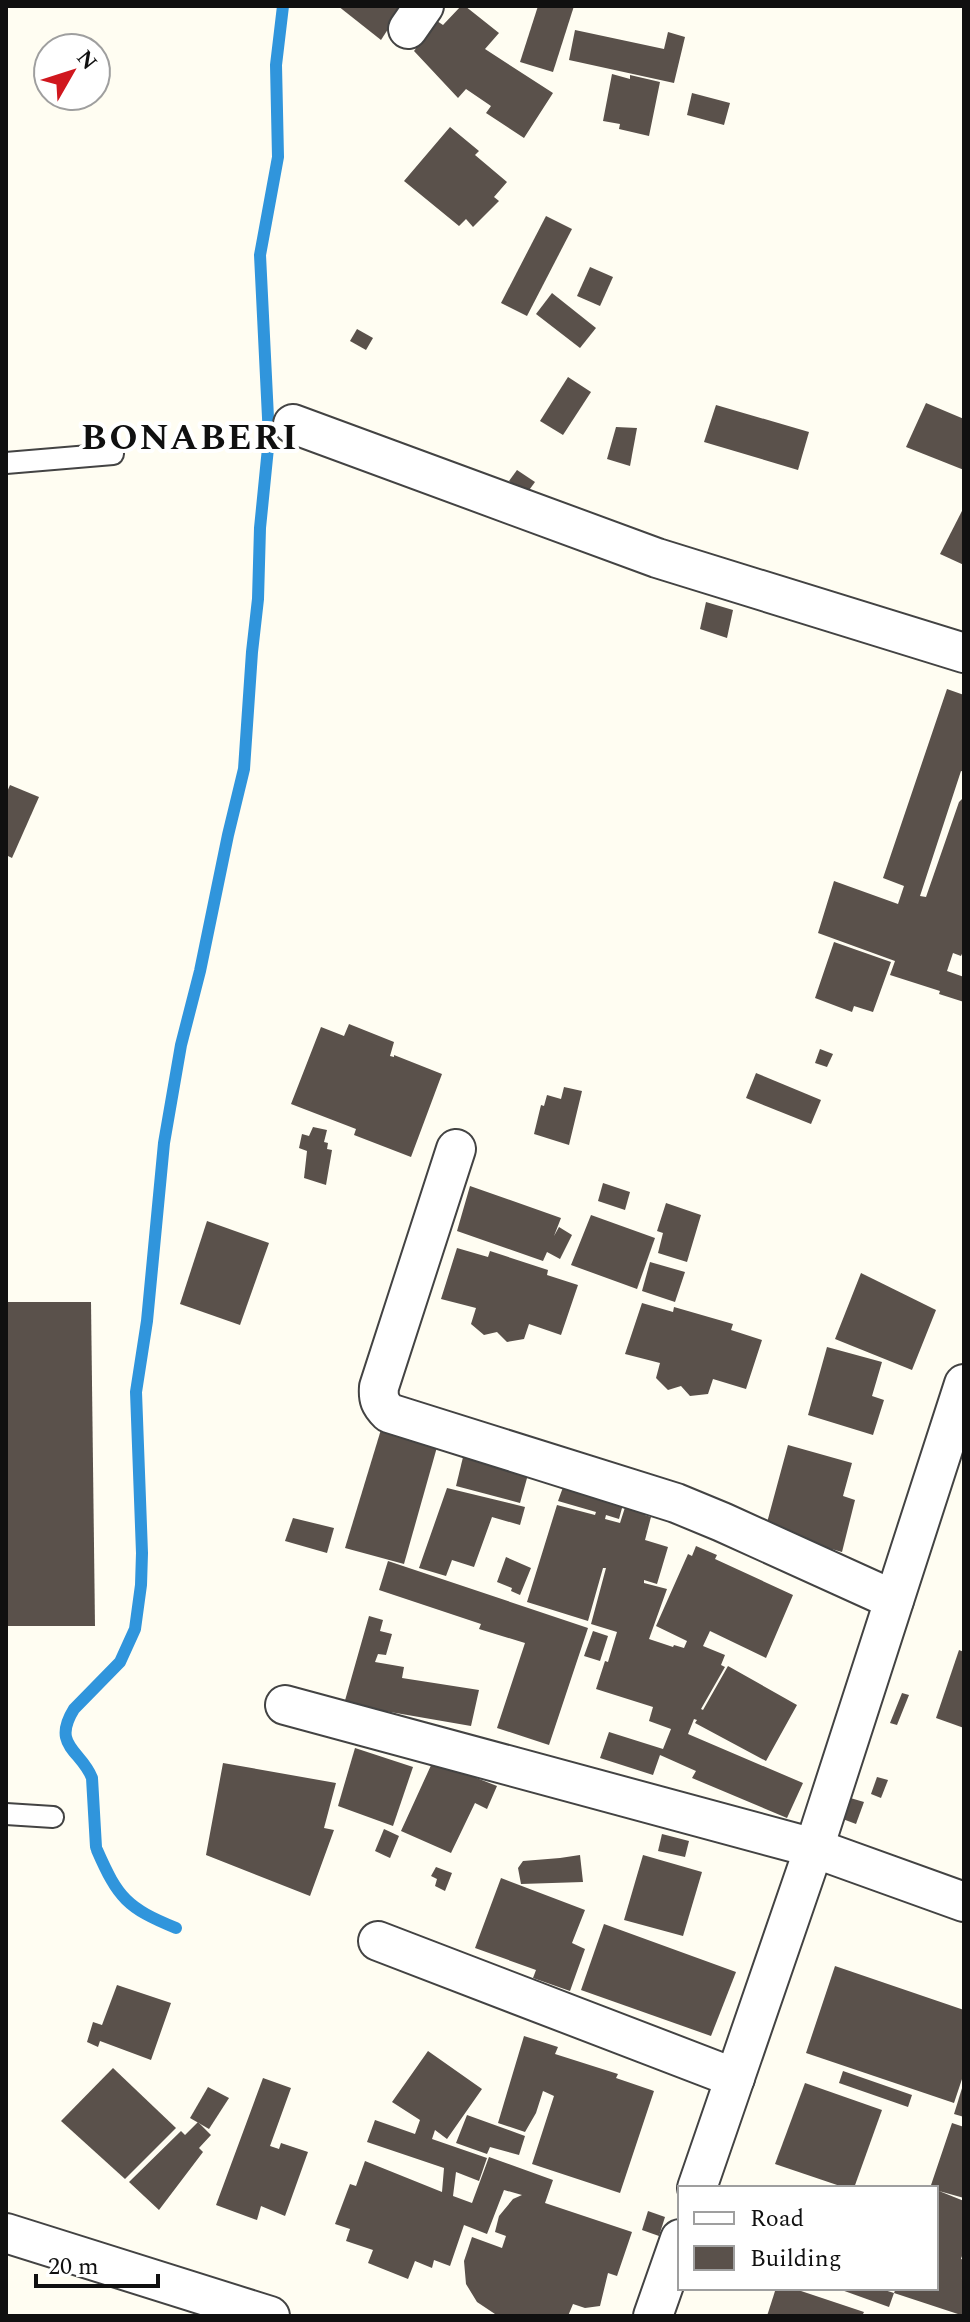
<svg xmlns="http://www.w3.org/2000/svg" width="970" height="2322" viewBox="0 0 970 2322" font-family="Spectral,serif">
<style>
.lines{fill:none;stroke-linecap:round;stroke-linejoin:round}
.stream{stroke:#3095dc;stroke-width:12}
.building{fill:#5a514b}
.lane-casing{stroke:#434343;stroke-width:24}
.street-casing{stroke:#434343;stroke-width:42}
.lane{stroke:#fff;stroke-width:20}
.street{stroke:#fff;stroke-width:38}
.labels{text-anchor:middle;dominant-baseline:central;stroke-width:8;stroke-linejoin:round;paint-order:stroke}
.district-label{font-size:36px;font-weight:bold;letter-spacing:2px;fill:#101010;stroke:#fff}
</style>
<rect width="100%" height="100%" fill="#fffdf2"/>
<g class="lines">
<g class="stream">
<path d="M96 1847 92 1778C81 1750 51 1746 74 1709L120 1662 135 1629 141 1585 142 1553 136 1392 147 1321 164 1143 181 1045 200 971 228 835 244 769 252 652 258 599 260 528 269 438 260 255 278 157 276 65 283 6"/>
<path d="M97 1850C118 1898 127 1908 176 1928"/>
</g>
</g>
<g class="building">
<path d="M338 6H403L381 40Z"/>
<path d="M461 6H465L499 33 485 49 553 93 524 138 486 113 491 106 466 89 458 98 414 51 437 21 443 25Z"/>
<path d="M538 6H574L553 72 520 62Z"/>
<path d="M575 30 664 49 668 32 685 37 674 83 569 60Z"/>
<path d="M612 74 630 79V75L660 82 649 136 619 129 620 124 603 121Z"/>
<path d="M692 93 730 103 724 125 687 115Z"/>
<path d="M450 127 479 151 475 155 507 182 494 197 499 201 473 227 466 219 459 226 404 181Z"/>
<path d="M546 216 572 229 527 316 501 303Z"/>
<path d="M590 267 613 277 600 306 577 296Z"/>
<path d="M552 293 596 328 580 348 536 314Z"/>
<path d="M357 329 373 338 366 350 350 341Z"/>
<path d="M568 377 591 392 563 435 540 421Z"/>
<path d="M926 403 964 419V470L906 447Z"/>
<path d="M716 405 809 432 798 470 704 442Z"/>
<path d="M616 427 637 428 630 466 607 459Z"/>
<path d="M517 470 535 482 527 493 509 481Z"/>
<path d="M964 507V565L940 554Z"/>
<path d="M706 602 733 610 727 638 700 629Z"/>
<path d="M947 689 964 695V772L961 771 920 896 926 897 959 802 964 797V949L961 956 953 953 947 971 964 977V1002L939 994 940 991 890 975 895 961 818 933 834 881 898 904 904 886 883 878Z"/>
<path d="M10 785 39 797 12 858 6 855V794Z"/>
<path d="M834 942 891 962 873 1012 854 1006 852 1012 815 998Z"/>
<path d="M349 1024 394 1042 390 1056 394 1057V1055L442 1074 411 1157 354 1135 356 1129 291 1104 321 1027 344 1036Z"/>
<path d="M820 1049 833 1054 827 1067 815 1063Z"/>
<path d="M756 1073 821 1100 811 1124 746 1098Z"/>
<path d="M564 1087 582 1091 569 1145 534 1134 541 1105 544 1106 547 1095 561 1099Z"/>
<path d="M313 1127 327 1130 324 1142 328 1143 327 1149 332 1150 326 1185 304 1178 307 1151 299 1148 302 1134 309 1136Z"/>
<path d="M603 1183 630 1192 625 1210 598 1201Z"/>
<path d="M470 1186 561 1218 554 1236 559 1227 572 1235 560 1259 547 1252 543 1261 457 1231Z"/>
<path d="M666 1203 701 1215 687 1262 658 1253 663 1233 657 1231Z"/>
<path d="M591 1215 655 1238 637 1289 571 1265Z"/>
<path d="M207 1221 269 1243 240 1325 180 1304Z"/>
<path d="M457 1248 488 1257 490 1251 548 1270 547 1275 578 1285 561 1335 529 1324 524 1339 507 1342 497 1332 484 1335 471 1324 476 1308 441 1299Z"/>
<path d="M650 1262 685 1272 675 1302 642 1291Z"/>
<path d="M861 1273 936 1310 912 1370 835 1339Z"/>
<path d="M6 1302H91L95 1626H6Z"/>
<path d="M642 1303 673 1312 674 1307 733 1324 731 1330 762 1340 746 1389 713 1379 708 1394 690 1396 681 1386 668 1390 656 1378 660 1363 625 1354Z"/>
<path d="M827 1347 882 1362 872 1396 884 1400 873 1435 808 1415Z"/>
<path d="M383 1423 439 1440 404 1564 345 1548Z"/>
<path d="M788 1445 852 1463 843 1496 855 1500 842 1552 765 1530Z"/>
<path d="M464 1453 529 1471 520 1503 456 1486Z"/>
<path d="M566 1479 625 1497 619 1519 606 1515 605 1519 620 1523 628 1498 649 1503 645 1515 651 1517 645 1540 668 1547 657 1584 644 1580V1583L667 1589 649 1639 673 1647 674 1645 684 1648 687 1641 656 1626 688 1554 692 1556 696 1546 717 1555 715 1559 793 1595 766 1658 710 1631 703 1646 725 1655 721 1665 725 1667 701 1709 703 1710 728 1666 797 1705 766 1761 695 1723 697 1720 694 1719 688 1734 803 1783 787 1818 692 1778 696 1771 660 1755 653 1775 600 1758 609 1732 663 1749 671 1729 649 1721 653 1707 596 1689 605 1661 608 1662 617 1632 591 1624 606 1568H603L588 1621 527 1602 557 1505 595 1515 596 1512 558 1501Z"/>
<path d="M447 1488 525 1507 520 1525 492 1517 474 1567 452 1560 446 1576 419 1568Z"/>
<path d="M293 1518 334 1528 327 1553 285 1541Z"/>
<path d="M506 1557 531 1568 520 1595 511 1591 512 1588 497 1582Z"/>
<path d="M388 1561 588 1628 549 1745 497 1728 525 1643 479 1629 481 1624 379 1590Z"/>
<path d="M369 1616 383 1620 380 1631 392 1634 386 1655 378 1654 375 1662 404 1667 402 1678 479 1690 471 1726 344 1704Z"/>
<path d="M593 1631 608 1636 600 1661 584 1656Z"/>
<path d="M959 1650 964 1652V1728L936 1718Z"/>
<path d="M902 1693 909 1695 897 1725 890 1723Z"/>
<path d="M355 1748 413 1767 393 1826 338 1806Z"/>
<path d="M433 1761 497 1786 487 1809 475 1803 451 1853 401 1831Z"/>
<path d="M223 1763 336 1783 324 1828 334 1830 310 1896 206 1855Z"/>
<path d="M877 1777 888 1780 881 1798 871 1794Z"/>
<path d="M847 1797 864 1802 856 1824 840 1818Z"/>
<path d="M384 1829 399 1836 390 1858 375 1851Z"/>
<path d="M662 1834 689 1841 685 1857 658 1851Z"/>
<path d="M580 1855 583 1882 521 1884 518 1868 523 1861 560 1858Z"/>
<path d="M643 1855 702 1872 683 1936 624 1920Z"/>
<path d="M436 1867 452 1873 445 1891 435 1886 437 1879 431 1876Z"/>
<path d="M501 1878 585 1910 572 1943 585 1949 570 1991 533 1978 536 1970 475 1948Z"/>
<path d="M604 1924 736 1972 711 2036 581 1990Z"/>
<path d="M835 1966 964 2010V2073L954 2103 806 2053Z"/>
<path d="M117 1985 171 2003 151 2060 100 2041 98 2047 87 2042 93 2022 102 2025Z"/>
<path d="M524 2036 558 2047 555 2054 618 2074 616 2078 654 2091 620 2193 532 2164 554 2096 543 2091 536 2113 525 2132 498 2123Z"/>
<path d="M428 2051 482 2089 447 2139 435 2130 432 2139 487 2158 479 2181 456 2172 453 2196 472 2203 489 2157 553 2180 545 2203 632 2232 617 2276 608 2273 600 2306 585 2308 573 2304 568 2316H498L477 2302 466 2284 464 2261 472 2237 502 2248 506 2236 495 2232 499 2216 513 2199 522 2195 504 2190 487 2234 464 2225 450 2266 434 2260 432 2268 415 2261 408 2279 368 2263 373 2250 346 2241 350 2229 335 2224 350 2184 356 2186 365 2161 442 2192 444 2168 367 2142 375 2120 415 2134 420 2120 392 2102Z"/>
<path d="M113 2068 176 2128 125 2179 61 2121Z"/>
<path d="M843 2071 912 2095 908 2107 839 2083Z"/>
<path d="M263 2078 291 2088 270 2146 279 2149 281 2143 308 2152 285 2216 261 2206 257 2220 216 2205Z"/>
<path d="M805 2083 882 2110 854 2188H846L775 2164Z"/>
<path d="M963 2085H964V2117L954 2114Z"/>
<path d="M208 2087 229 2098 209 2129 190 2118Z"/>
<path d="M467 2115 525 2136 519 2155 490 2147 487 2154 456 2143Z"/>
<path d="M198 2122 211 2135 199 2148 203 2152 159 2210 129 2182 181 2131 185 2135Z"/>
<path d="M952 2123 964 2127V2198L939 2191 964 2201V2250L961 2259 964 2260V2316L894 2293 889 2307 836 2288H878L894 2293 896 2288H936V2188H930Z"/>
<path d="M648 2211 665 2217 659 2236 642 2230Z"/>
<path d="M776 2288H792L864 2312 862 2316H767Z"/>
</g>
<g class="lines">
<g class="lane-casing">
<g id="lane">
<path d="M6 463 113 454"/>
<path d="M6 1814 53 1817"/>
</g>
</g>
<g class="street-casing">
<g id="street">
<path d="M408 29 424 6"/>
<path d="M293 424 657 558 964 653"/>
<path d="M456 1149 379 1387C378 1399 380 1404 389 1413L676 1503 722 1522 894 1600"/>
<path d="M285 1705 814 1848 964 1902"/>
<path d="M378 1941 735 2078"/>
<path d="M697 2188 814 1848 964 1384"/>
<path d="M6 2233 270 2316"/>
<path d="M653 2316 680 2239"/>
</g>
</g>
<use href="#lane" class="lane"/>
<use href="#street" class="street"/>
</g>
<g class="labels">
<g class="district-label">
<text x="190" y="438">BONABERI</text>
</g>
</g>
<rect width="970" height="2322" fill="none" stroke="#101010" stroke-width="16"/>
<rect x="678" y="2186" width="260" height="104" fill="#ffffff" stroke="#9f9f9f" stroke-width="2"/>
<rect x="694" y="2212" width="40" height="12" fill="#ffffff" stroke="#9f9f9f" stroke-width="2"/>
<text x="750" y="2226" font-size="24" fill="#101010">Road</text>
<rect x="694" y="2246" width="40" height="24" fill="#5a514b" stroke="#9f9f9f" stroke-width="2"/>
<text x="750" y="2266" font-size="24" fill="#101010">Building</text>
<g transform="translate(72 72) rotate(51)"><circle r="38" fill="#ffffff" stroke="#9f9f9f" stroke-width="2"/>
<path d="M0-6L14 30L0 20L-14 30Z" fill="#d0171e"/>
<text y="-12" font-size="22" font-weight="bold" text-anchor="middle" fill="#101010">N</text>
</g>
<path d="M36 2274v12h122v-12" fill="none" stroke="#101010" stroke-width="4"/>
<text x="48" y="2274" font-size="24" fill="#101010" stroke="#ffffff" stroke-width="6" paint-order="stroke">20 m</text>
</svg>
